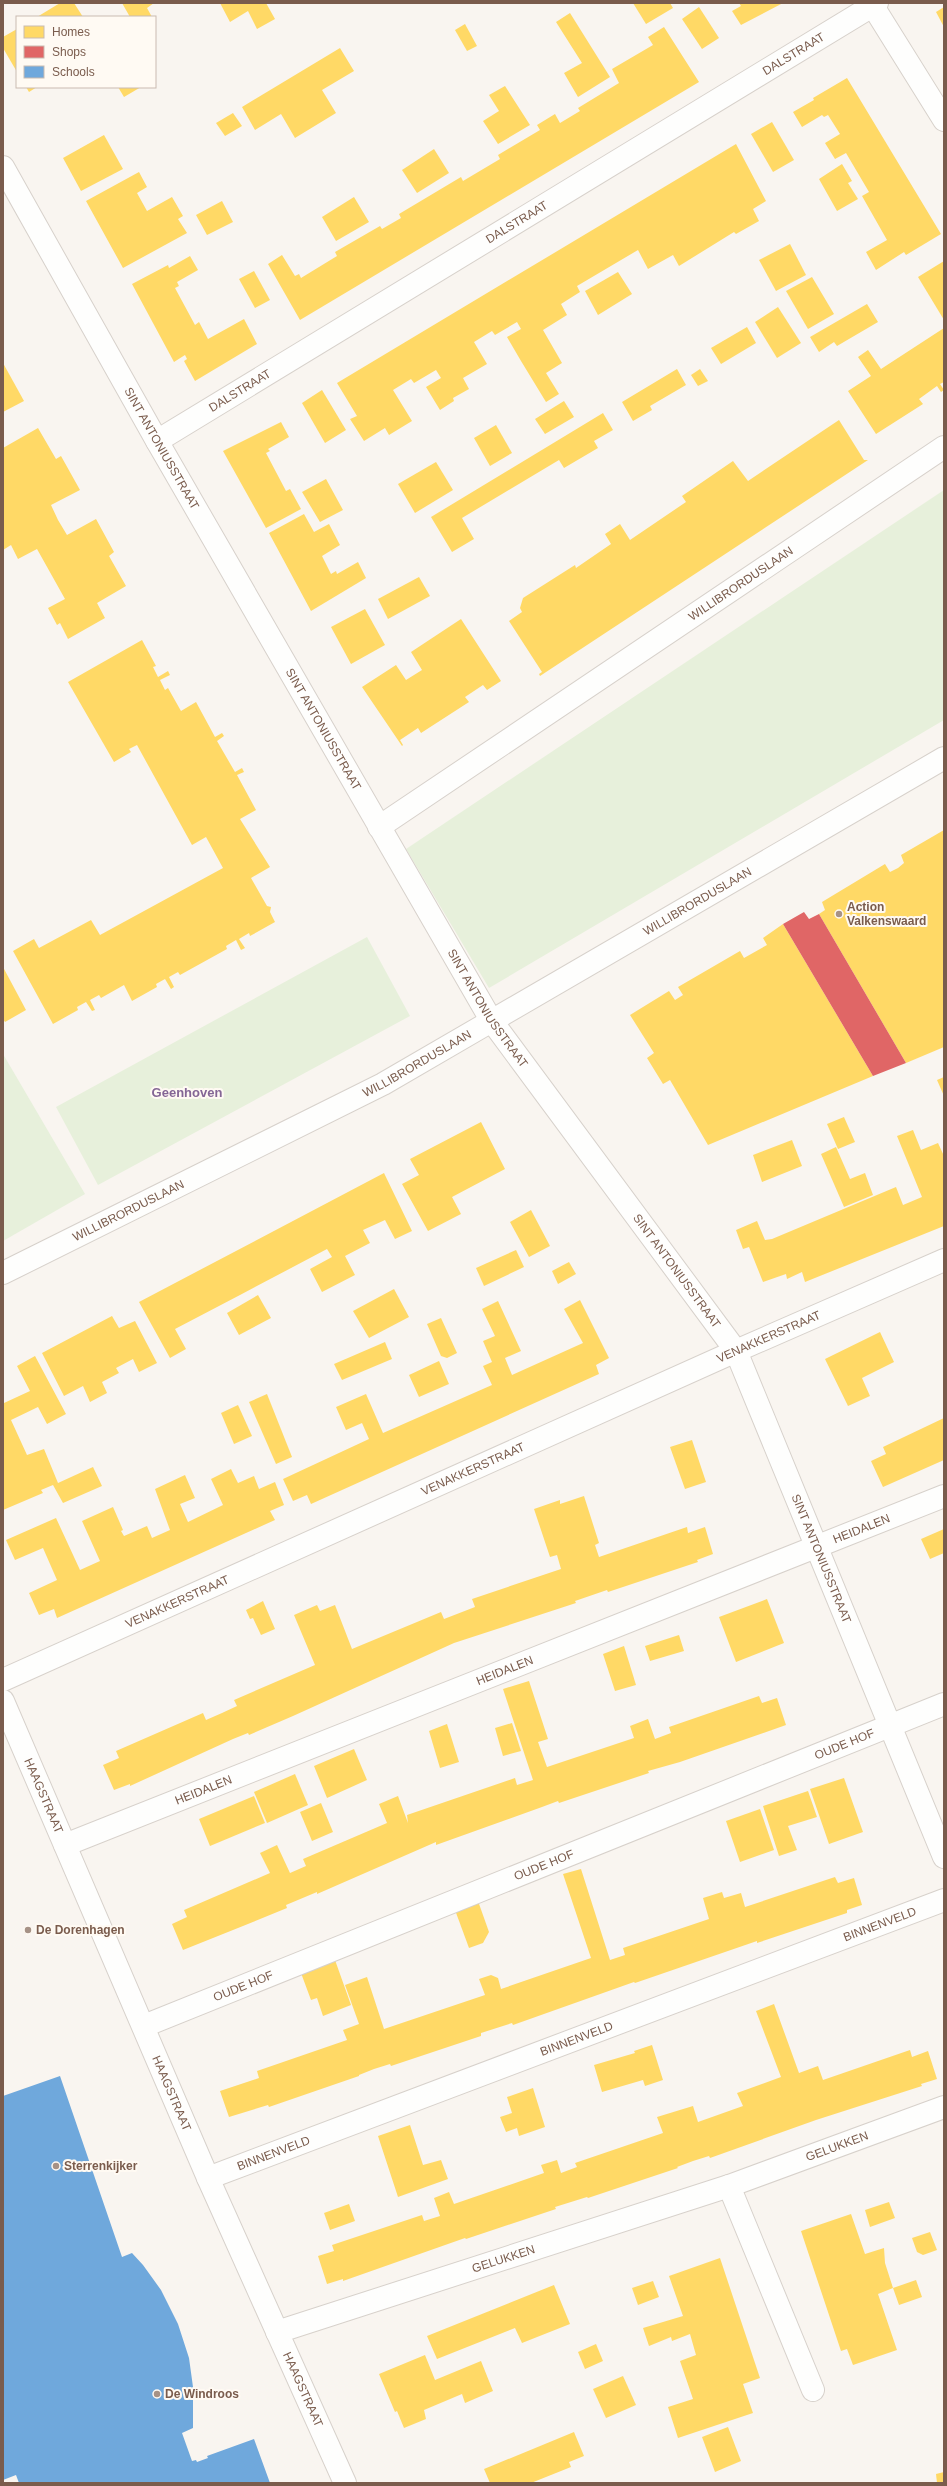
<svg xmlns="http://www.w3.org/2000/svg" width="947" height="2486" viewBox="0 0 947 2486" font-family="Arial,sans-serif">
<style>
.green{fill:#e7f0db}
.homes{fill:#ffd966}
.shops{fill:#e06666}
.schools{fill:#6fa8dc}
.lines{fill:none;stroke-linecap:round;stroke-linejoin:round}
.minor-casing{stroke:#d7d1cb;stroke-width:24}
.minor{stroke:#fefefd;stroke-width:22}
.poi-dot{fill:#a69286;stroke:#fffaf3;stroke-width:1.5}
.labels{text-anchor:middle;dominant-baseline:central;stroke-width:4;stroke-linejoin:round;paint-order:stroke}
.street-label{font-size:12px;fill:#7a5c4d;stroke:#fffaf3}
.poi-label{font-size:12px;font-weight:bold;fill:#7a5c4d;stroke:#fffaf3;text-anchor:start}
.neighbourhood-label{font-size:13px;font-weight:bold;fill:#846695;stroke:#fffaf3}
</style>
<rect width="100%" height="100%" fill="#f9f5f0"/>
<g class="green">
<path d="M944 490V720L489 988 406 849Z"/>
<path d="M367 937 410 1016 98 1185 56 1107Z"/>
<path d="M3 1054 85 1194 3 1241Z"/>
</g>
<g class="homes">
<path d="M60 3H74L83 17H37Z"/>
<path d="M122 3H154L147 8 152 17H130Z"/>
<path d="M220 3H266L275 19 257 29 248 11 230 22Z"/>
<path d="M633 3H670L673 8 646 24Z"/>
<path d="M739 3H783L741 25 732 11 741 6Z"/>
<path d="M699 7 719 38 702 49 682 19Z"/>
<path d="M944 7V27L936 12Z"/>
<path d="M570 13 610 77 578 97 564 73 582 63 556 22Z"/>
<path d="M465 24 477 46 467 51 455 30Z"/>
<path d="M664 27 699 82 300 320 268 264 282 255 295 276 299 274 301 278 337 256 335 252 380 226 382 229 401 218 399 214 461 177 463 181 500 159 498 155 540 130 537 125 555 114 560 123 580 111 578 108 619 83 612 69 653 45 648 37Z"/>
<path d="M17 29V72L3 48V37Z"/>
<path d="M340 48 354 71 322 90 336 113 295 138 281 114 255 130 242 107Z"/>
<path d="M847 78 941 234 906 255 904 252 876 270 866 252 887 240 862 196 869 192 846 153 835 159 825 143 840 134 828 115 824 117 822 115 802 127 793 112 814 100 813 98Z"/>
<path d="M505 86 530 125 498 144 483 121 499 111 489 95Z"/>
<path d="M26 87H37L29 92Z"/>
<path d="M118 87H141L124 97Z"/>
<path d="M233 113 242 126 225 136 216 123Z"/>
<path d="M772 122 794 160 773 172 751 134Z"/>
<path d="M104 135 123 169 81 191 63 158Z"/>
<path d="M736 144 766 201 753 209 759 221 736 234 734 232 679 266 673 255 648 269 638 250 577 286 580 292 561 304 567 315 543 330 562 363 546 373 559 394 546 402 521 361 507 337 521 329 517 322 495 335 492 331 474 342 487 364 463 378 469 389 453 398 454 401 440 410 426 387 441 378 436 370 414 383 411 379 393 390 412 421 389 435 385 428 364 441 350 419 357 416 337 383Z"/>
<path d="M434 149 449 173 417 193 402 170Z"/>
<path d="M842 164 852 181 848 183 858 199 837 211 819 179Z"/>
<path d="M139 172 147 187 137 193 147 211 172 197 183 216 178 219 187 233 123 268 86 201Z"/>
<path d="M354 197 369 222 336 241 322 217Z"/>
<path d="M222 201 233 222 207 235 196 215Z"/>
<path d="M790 244 806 275 776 291 759 260Z"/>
<path d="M190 256 198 270 177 282 179 286 175 288 195 325 199 322 208 339 244 319 257 344 195 381 184 361 187 359 185 355 174 362 132 284 168 265 169 268Z"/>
<path d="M944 261V320L918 277Z"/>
<path d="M254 271 270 300 255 308 239 279Z"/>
<path d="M618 272 632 294 598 315 585 291Z"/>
<path d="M812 277 834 314 808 329 786 291Z"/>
<path d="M867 304 878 322 837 346 834 342 819 352 810 337Z"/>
<path d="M778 307 801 343 777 358 755 322Z"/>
<path d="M747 327 756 343 721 364 711 348Z"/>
<path d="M944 328V382L940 384 944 390 941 392 937 386 919 399 923 404 876 434 848 391 871 376 858 357 868 350 881 369Z"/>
<path d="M3 363 24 401 3 412Z"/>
<path d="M677 369 686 385 650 406 652 410 633 421 622 402Z"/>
<path d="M700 369 708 381 698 386 691 375Z"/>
<path d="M322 390 346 430 325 443 302 403Z"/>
<path d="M564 401 574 417 545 434 535 419Z"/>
<path d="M603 413 613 430 594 441 598 448 564 468 559 460 462 518 474 539 452 552 431 517Z"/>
<path d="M839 420 864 460H868L540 676 539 674 542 672 509 621 522 612 520 608 523 598 575 565 576 568 611 544 605 534 620 524 630 540 686 502 682 496 733 461 748 481Z"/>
<path d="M281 422 289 437 268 449 270 451 266 453 286 491 290 489 301 509 266 528 223 451Z"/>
<path d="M496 425 512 453 490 466 474 438Z"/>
<path d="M38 428 56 459 61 456 80 490 51 505 58 520 67 535 96 519 114 552 109 556 126 586 97 603 105 618 68 639 60 623 57 625 48 608 65 599 37 549 18 559 11 545 3 550V448Z"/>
<path d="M436 462 453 490 415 513 398 484Z"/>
<path d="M326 479 343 510 320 522 302 492Z"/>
<path d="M304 514 314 532 329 524 340 545 322 556 331 574 336 571 337 574 358 562 366 578 311 611 269 533Z"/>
<path d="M419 577 430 596 388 619 378 599Z"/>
<path d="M365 609 385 645 351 664 331 627Z"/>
<path d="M461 619 501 681 487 690 483 685 465 697 469 702 421 733 418 728 400 740 403 745 402 746 362 687 396 665 406 680 422 670 411 652Z"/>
<path d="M142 640 156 666 153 667 158 677 168 671 170 675 160 680 165 690 168 688 181 711 196 702 215 737 222 733 224 736 217 741 235 772 242 768 244 772 237 775 256 810 240 819 270 867 251 878 267 906 271 907 270 912 275 922 250 936 249 933 239 939 245 948 241 950 236 940 226 946 227 949 180 975 178 972 169 977 174 987 171 989 165 979 156 984 157 987 132 1001 124 985 101 998 99 995 90 1000 95 1010 92 1011 86 1002 77 1007 78 1010 53 1024 13 951 34 939 39 948 91 920 100 935 223 868 206 837 192 845 137 745 129 749 131 752 114 762 68 682Z"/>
<path d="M944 830V1047L906 1063 819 914 825 910 822 902 885 864 890 872 898 868 904 863 901 855Z"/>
<path d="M783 924 873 1076 708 1145 670 1080 663 1084 647 1058 654 1053 630 1015 669 991 675 1000 683 995 678 987 740 951 744 958 767 945 763 938Z"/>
<path d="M3 967 26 1010 5 1022 3 1019Z"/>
<path d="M944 1077V1096L937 1080Z"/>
<path d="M844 1117 855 1142 838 1149 827 1124Z"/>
<path d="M481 1122 505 1169 452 1197 461 1214 428 1231 402 1184 419 1175 410 1159Z"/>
<path d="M913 1130 921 1150 938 1143 944 1156V1226L805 1282 802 1272 787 1279 786 1274 763 1282 749 1247 743 1249 736 1230 757 1221 765 1240 772 1239 896 1187 903 1205 922 1197 897 1136Z"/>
<path d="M792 1140 802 1166 762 1182 753 1155Z"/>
<path d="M836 1147 850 1179 865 1173 873 1195 844 1207 821 1154Z"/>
<path d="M384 1173 412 1231 395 1239 385 1220 363 1230 370 1243 345 1256 355 1275 322 1292 310 1269 332 1257 327 1249 240 1295 175 1329 186 1349 170 1358 139 1302Z"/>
<path d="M531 1210 550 1246 529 1257 510 1222Z"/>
<path d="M516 1250 524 1267 484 1286 476 1268Z"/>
<path d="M569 1262 576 1274 558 1284 552 1271Z"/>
<path d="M394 1289 409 1317 369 1338 353 1311Z"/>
<path d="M258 1295 271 1318 239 1335 227 1313Z"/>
<path d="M580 1300 609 1358 596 1365 599 1374 311 1504 307 1495 293 1501 283 1479 369 1439 362 1423 346 1430 336 1407 366 1394 383 1433 492 1385 483 1366 492 1362 483 1341 495 1336 482 1309 498 1301 521 1351 505 1358 512 1375 583 1343 564 1309Z"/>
<path d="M112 1316 119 1328 135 1321 157 1363 139 1372 133 1359 116 1368 119 1373 102 1382 107 1393 90 1402 83 1386 64 1396 42 1353Z"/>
<path d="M441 1318 457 1353 447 1358 441 1356 427 1324Z"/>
<path d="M880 1332 894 1362 862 1378 870 1396 848 1406 825 1359Z"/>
<path d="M385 1342 392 1359 342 1380 334 1364Z"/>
<path d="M35 1356 66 1414 47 1424 38 1407 11 1420 27 1455 44 1449 58 1483 93 1467 102 1486 63 1503 53 1485 41 1490 43 1493 3 1510V1401L4 1403 30 1391 17 1366Z"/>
<path d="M439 1361 449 1384 419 1397 409 1375Z"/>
<path d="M267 1394 292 1457 276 1464 249 1402Z"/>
<path d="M238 1405 252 1436 234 1444 221 1413Z"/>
<path d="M944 1418V1460L883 1487 871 1461 886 1454 883 1447Z"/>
<path d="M692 1440 706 1482 685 1489 670 1447Z"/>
<path d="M231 1469 238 1483 254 1476 259 1489 275 1482 284 1505 270 1511 275 1520 57 1618 54 1609 39 1615 29 1593 57 1580 43 1548 15 1560 6 1540 56 1518 80 1570 100 1561 82 1521 113 1507 123 1530 121 1531 124 1536 147 1526 152 1538 170 1530 155 1489 185 1475 195 1498 180 1504 188 1522 223 1505 211 1479Z"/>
<path d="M584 1496 599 1543 595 1545 599 1557 687 1527 688 1533 705 1527 713 1554 697 1560 698 1562 608 1592 607 1590 575 1601 576 1603 454 1643 293 1716 249 1735 248 1733 233 1739 130 1786V1784L114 1790 103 1765 119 1758 116 1751 203 1713 206 1720 222 1713 237 1706 234 1700 315 1665 294 1615 317 1605 320 1611 335 1605 352 1649 441 1612 444 1619 475 1607 472 1599 561 1569 557 1555 550 1557 534 1509 560 1500V1504Z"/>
<path d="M944 1529V1553L930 1559 921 1539Z"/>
<path d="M767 1599 784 1643 736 1662 719 1617Z"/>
<path d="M263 1601 275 1629 261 1635 253 1618 250 1619 246 1610Z"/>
<path d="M679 1635 684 1651 650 1661 645 1646Z"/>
<path d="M624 1646 636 1685 615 1691 603 1654Z"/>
<path d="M529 1681 548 1739 538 1742 547 1767 634 1738 630 1726 648 1719 655 1739 671 1733 669 1727 759 1696 762 1703 777 1698 786 1725 680 1762 648 1771 649 1773 559 1803 558 1801 542 1807 436 1845V1842L317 1894V1892L286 1905 287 1908 243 1926 183 1950 172 1924 187 1917 184 1910 270 1873 260 1853 277 1845 290 1873 306 1866 303 1859 387 1823 379 1804 398 1796 408 1823 407 1815 515 1778 517 1785 533 1780 503 1689Z"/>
<path d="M512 1723 521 1751 503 1756 495 1728Z"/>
<path d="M447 1724 459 1762 440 1768 429 1731Z"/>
<path d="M354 1749 367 1780 327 1798 314 1766Z"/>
<path d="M295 1774 308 1805 267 1823 254 1792Z"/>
<path d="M844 1778 863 1832 829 1844 810 1789Z"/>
<path d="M808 1791 817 1817 788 1826 797 1850 779 1856 763 1806Z"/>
<path d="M254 1796 265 1823 210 1846 199 1819Z"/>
<path d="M321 1803 333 1832 312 1841 300 1812Z"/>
<path d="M760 1809 774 1850 740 1862 726 1821Z"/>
<path d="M581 1869 610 1960 625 1955 623 1948 709 1919 703 1898 722 1892 724 1898 741 1893 745 1907 835 1877 838 1883 854 1878 862 1905 847 1910V1913L757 1943V1941L635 1983 634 1982 513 2025 512 2023 481 2033V2036L391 2066 390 2064 374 2069 359 2075V2076L269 2107 268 2105 229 2117 220 2091 259 2078 257 2071 347 2040 343 2030 359 2024 345 1985 367 1977 384 2029 485 1995 479 1979 491 1975 498 1978 501 1989 591 1958 563 1874Z"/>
<path d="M478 1901 489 1932 483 1943 469 1948 455 1910Z"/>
<path d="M335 1960 351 2005 323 2016 317 1998 311 2000 301 1973Z"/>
<path d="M774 2004 799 2073 818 2066 823 2080 910 2050 912 2057 928 2051 937 2079 921 2084 922 2086 816 2120 710 2158 709 2156 693 2161 677 2167 678 2168 588 2198 587 2197 555 2207 556 2209 466 2239 465 2238 343 2281V2279L327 2284 318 2256 334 2251 332 2245 422 2215 424 2221 440 2216 434 2198 449 2192 454 2204 544 2173 541 2165 557 2160 561 2173 577 2167 575 2163 663 2133 657 2117 693 2106 698 2122 743 2106 737 2093 781 2077 756 2011Z"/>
<path d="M652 2045 663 2080 645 2086 643 2080 602 2092 594 2065 635 2053 634 2051Z"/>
<path d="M533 2088 545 2127 519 2136 517 2128 506 2132 500 2117 512 2113 507 2097Z"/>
<path d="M410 2125 423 2165 441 2160 448 2179 398 2197 378 2136Z"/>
<path d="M889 2202 895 2218 870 2227 865 2210Z"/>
<path d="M349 2204 355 2221 330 2230 324 2213Z"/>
<path d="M851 2214 865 2254 884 2248 885 2263 893 2288 916 2280 922 2297 899 2305 893 2288 878 2294 897 2350 853 2365 847 2349 841 2351 801 2231Z"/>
<path d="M930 2232 937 2250 923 2255 917 2252 912 2238Z"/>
<path d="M720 2258 760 2378 743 2384 753 2413 678 2438 668 2407 693 2399 680 2361 696 2355 690 2334 672 2341 671 2337 649 2346 643 2328 683 2316 669 2276Z"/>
<path d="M653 2281 659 2297 638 2305 632 2288Z"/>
<path d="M554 2285 570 2324 522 2343 515 2328 437 2359 427 2336Z"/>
<path d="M596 2344 603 2361 585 2369 578 2352Z"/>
<path d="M425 2355 435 2380 481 2361 493 2391 465 2403 462 2394 424 2410 426 2419 404 2428 397 2411 395 2412 379 2374Z"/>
<path d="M623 2376 636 2405 606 2418 593 2389Z"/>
<path d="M728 2427 741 2461 715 2472 702 2437Z"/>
<path d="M574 2432 584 2456 569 2462 571 2467 531 2483H490L484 2469Z"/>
<path d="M944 2472V2483H937L936 2474Z"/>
</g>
<path class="shops" d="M804 912 809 919 819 914 906 1063 873 1076 783 924Z"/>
<path class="schools" d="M60 2076 122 2257 132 2253 143 2265 161 2290 178 2324 189 2358 193 2387V2428L182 2433 192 2461 196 2460 197 2462 208 2458 207 2456 254 2439 270 2483H19L16 2475 3 2480V2096Z"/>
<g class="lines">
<g class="minor-casing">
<g id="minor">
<path d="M871 3 944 120"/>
<path id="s1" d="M3 167 157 441 491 1020 736 1351 944 1857"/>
<path id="s2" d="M157 441 877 3"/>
<path id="s3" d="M379 827 944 447"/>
<path id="s4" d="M3 1273 383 1084 944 758"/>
<path id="s5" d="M3 1680 736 1351 944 1260"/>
<path id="s6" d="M3 1701 208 2178 345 2483"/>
<path id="s7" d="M65 1845 944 1496"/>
<path id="s8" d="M144 2026 944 1704"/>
<path id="s9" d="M208 2178 944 1900"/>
<path d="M729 2186 813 2390"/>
<path id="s10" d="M277 2332 729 2186 944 2107"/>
</g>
</g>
<use href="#minor" class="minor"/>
</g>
<g class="poi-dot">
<circle cx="839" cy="914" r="4"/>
<circle cx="28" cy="1930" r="4"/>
<circle cx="56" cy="2166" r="4"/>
<circle cx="157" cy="2394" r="4"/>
</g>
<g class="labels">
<g class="street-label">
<text stroke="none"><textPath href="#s2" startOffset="745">DALSTRAAT</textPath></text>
<text stroke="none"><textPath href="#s2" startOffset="421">DALSTRAAT</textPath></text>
<text stroke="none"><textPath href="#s2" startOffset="97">DALSTRAAT</textPath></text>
<text stroke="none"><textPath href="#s1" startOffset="323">SINT ANTONIUSSTRAAT</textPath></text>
<text stroke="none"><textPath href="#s3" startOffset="436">WILLIBRORDUSLAAN</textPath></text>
<text stroke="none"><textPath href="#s1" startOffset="647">SINT ANTONIUSSTRAAT</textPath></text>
<text stroke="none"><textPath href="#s4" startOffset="788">WILLIBRORDUSLAAN</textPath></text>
<text stroke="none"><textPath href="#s1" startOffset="971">SINT ANTONIUSSTRAAT</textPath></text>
<text stroke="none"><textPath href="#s4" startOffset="464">WILLIBRORDUSLAAN</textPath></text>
<text stroke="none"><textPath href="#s4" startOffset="140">WILLIBRORDUSLAAN</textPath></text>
<text stroke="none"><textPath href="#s1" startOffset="1295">SINT ANTONIUSSTRAAT</textPath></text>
<text stroke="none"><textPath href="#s5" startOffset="839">VENAKKERSTRAAT</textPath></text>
<text stroke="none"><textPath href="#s5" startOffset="515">VENAKKERSTRAAT</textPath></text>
<text stroke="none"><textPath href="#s7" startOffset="857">HEIDALEN</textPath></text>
<text stroke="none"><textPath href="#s1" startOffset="1619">SINT ANTONIUSSTRAAT</textPath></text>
<text stroke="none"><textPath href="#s5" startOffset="191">VENAKKERSTRAAT</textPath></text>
<text stroke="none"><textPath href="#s7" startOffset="473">HEIDALEN</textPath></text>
<text stroke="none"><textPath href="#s8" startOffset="755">OUDE HOF</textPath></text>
<text stroke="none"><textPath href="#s7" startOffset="149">HEIDALEN</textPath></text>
<text stroke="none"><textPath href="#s6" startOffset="103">HAAGSTRAAT</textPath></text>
<text stroke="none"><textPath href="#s8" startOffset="431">OUDE HOF</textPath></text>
<text stroke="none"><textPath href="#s9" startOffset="718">BINNENVELD</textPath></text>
<text stroke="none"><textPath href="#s8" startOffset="107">OUDE HOF</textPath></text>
<text stroke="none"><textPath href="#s9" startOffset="394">BINNENVELD</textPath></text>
<text stroke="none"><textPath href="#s6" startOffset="427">HAAGSTRAAT</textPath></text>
<text stroke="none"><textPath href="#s10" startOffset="590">GELUKKEN</textPath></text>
<text stroke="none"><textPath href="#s9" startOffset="70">BINNENVELD</textPath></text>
<text stroke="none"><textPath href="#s10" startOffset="238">GELUKKEN</textPath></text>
<text stroke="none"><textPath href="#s6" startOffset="751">HAAGSTRAAT</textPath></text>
</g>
<g class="poi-label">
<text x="847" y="907">Action<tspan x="847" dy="14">Valkenswaard</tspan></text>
<text x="36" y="1930">De Dorenhagen</text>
<text x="64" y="2166">Sterrenkijker</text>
<text x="165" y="2394">De Windroos</text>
</g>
<g class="neighbourhood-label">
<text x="187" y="1092">Geenhoven</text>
</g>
</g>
<rect width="947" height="2486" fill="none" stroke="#7a5c4d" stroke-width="8"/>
<rect x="16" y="16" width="140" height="72" fill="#fffaf3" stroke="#cabbb1"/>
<rect x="24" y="26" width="20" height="12" fill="#ffd966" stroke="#cabbb1"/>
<text x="52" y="36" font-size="12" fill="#7a5c4d">Homes</text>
<rect x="24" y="46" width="20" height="12" fill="#e06666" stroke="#cabbb1"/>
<text x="52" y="56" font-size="12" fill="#7a5c4d">Shops</text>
<rect x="24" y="66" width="20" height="12" fill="#6fa8dc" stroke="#cabbb1"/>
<text x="52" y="76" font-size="12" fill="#7a5c4d">Schools</text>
</svg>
